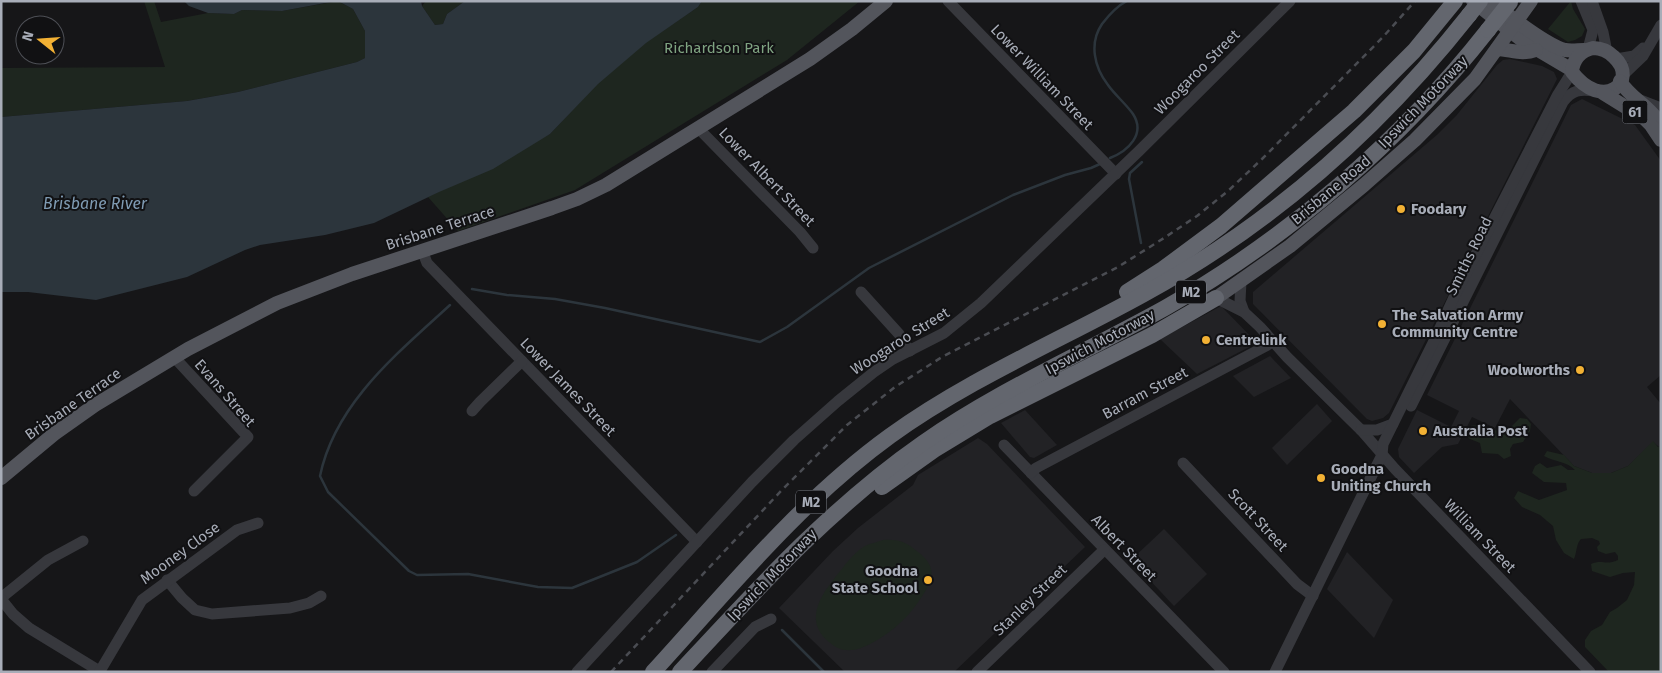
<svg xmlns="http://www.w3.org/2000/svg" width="1662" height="673" viewBox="0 0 1662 673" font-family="'Fira Sans',sans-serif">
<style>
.built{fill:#222225}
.green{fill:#1e261f}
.water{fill:#2c353c}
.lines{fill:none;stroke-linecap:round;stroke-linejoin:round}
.stream{stroke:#2c353c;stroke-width:2.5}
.minor{stroke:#37383d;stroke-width:11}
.major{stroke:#53555c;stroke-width:14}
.highway{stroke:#63666e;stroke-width:16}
.rail{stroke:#4a4c52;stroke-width:2.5;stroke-dasharray:6 5;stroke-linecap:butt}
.highway-bridge{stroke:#63666e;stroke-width:16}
.poi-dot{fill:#f2b134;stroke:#111113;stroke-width:2}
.labels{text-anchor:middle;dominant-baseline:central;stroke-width:4;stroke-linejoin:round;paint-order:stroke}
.shield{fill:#111113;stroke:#7b7e86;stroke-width:1}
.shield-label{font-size:14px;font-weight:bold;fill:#a8adb8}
.park-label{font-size:15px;fill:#7fa381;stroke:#111113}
.street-label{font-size:15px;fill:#a8adb8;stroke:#111113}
.poi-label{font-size:15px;font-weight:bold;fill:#a8adb8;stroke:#111113;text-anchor:start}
.water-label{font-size:16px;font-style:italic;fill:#7f9bb3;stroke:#111113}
</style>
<rect width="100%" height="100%" fill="#161618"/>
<g class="built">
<path d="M1510 59 1542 66 1554 72 1557 79 1389 413 1383 418 1372 421 1367 419 1253 304V292L1438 134 1456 116 1497 65 1503 60Z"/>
<path d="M1582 99 1635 125 1661 161V375L1647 387 1661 404V446L1659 447 1653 442 1628 466 1611 473H1592L1574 466 1510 399 1495 428 1472 417 1458 444 1442 447 1414 473 1399 457 1398 449 1417 410 1451 427 1459 411 1427 395 1571 105Z"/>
<path d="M1221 306 1257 343 1197 374 1160 339Z"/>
<path d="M1270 356 1291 378 1254 397 1233 376Z"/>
<path d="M1317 404 1332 421 1287 465 1272 448Z"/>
<path d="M1025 410 1057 445 1034 458 1030 457 1001 423Z"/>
<path d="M978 438 987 444 1085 547 954 672H845L779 608 833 551 858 528 913 485 918 475Z"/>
<path d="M1164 529 1207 574 1174 606 1131 560Z"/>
<path d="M1347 552 1393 600 1374 638 1327 589Z"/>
</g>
<g class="green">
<path d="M144 1H154L161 22 208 13 234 14 242 10 282 11 338 1 353 9 365 31V58L357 62 238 92 187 101 1 117V68L165 67Z"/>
<path d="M426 1H465L447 14 443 24 435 25 422 6Z"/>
<path d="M702 1H860L787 60 575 190 458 231 428 197 550 134 596 85 645 43 698 7Z"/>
<path d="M1571 1 1573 9 1585 29 1582 36 1575 40 1568 42 1548 29Z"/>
<path d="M1520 418 1527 419 1531 424 1530 431 1523 442 1513 444 1510 449 1511 456 1504 459 1498 454 1482 453 1480 443 1470 439 1466 435V430L1470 426 1477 425 1486 429 1502 431 1512 426Z"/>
<path d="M1653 441 1658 447 1661 446V672H1609L1585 647V640L1591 631 1602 625 1610 612 1617 608 1627 600 1634 585 1635 572 1623 573 1610 577 1592 571 1591 564C1603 559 1605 566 1618 560V556L1615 552 1606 554 1598 551 1597 547 1600 544 1599 541 1592 538 1581 539C1576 544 1577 552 1574 559L1564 553 1556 540 1553 526 1540 515 1522 507 1514 498 1518 491 1539 500 1567 490 1566 483 1544 482 1532 473 1535 466 1540 463 1547 468 1561 465 1568 470H1575C1566 461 1555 462 1544 456L1547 451 1564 455 1574 466 1592 473H1611L1628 466Z"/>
<path d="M883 540C899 539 906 542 918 552 938 567 933 580 921 598 907 620 886 638 861 648 849 652 839 651 829 642 801 619 824 591 841 570 847 562 856 551 865 546 871 543 878 542 883 540Z"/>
</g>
<g class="water">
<path d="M184 1H336L282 11 242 10 234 14 208 13 189 6Z"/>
<path d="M338 1H421L422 6 435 25 443 24 447 14 465 1H702L698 7 646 43 598 84 550 134 493 169 439 192 374 223 325 235 260 245 245 250 187 277 96 300 28 292H1V117L187 101 238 92 357 62 365 58V31L353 9Z"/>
</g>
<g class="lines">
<g class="stream">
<path d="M1110 158C1128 151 1146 134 1133 114 1126 104 1115 95 1108 85 1094 67 1089 43 1102 24 1109 15 1117 6 1127 1"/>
<path d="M1141 243 1129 179 1130 173 1142 162"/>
<path d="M472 289 507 295 555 299 605 308 760 342 787 327 869 268 1013 195 1065 175 1091 168 1100 164"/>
<path d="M450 305C398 353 335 403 320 476L328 492 409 571 417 575 468 574 538 587 572 588 637 562 676 535"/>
<path d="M782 630 824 672"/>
</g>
<g class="minor">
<path d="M948 1 1116 174"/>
<path d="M1581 1 1593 30 1588 49"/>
<path d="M1592 1 1603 32 1607 52"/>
<path d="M1616 59 1634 56 1643 48"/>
<path d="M1622 76 1643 56 1661 25"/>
<path d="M1638 99 1661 108"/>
<path d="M698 128 800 232 813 248"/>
<path d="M422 250 427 263 697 542"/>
<path d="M1241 281 1240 301 1244 312"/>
<path d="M861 292 899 334 910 351"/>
<path d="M1216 298 1244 312 1260 327 1287 357 1361 430 1395 469 1590 672"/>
<path d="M174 357 248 437 194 491"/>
<path d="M1411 406 1563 102C1572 90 1580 89 1594 91"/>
<path d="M472 411 480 402 522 361"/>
<path d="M1361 430H1377L1393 424"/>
<path d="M1004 445 1224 672"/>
<path d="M1183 463 1297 584 1313 596"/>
<path d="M1031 473 1036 468 1266 346 1273 341"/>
<path d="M167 580 182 598 195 610 212 614 290 608 309 603 321 596"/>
<path d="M1 598 48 560 83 541"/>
<path d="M1 599 13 614 29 628 101 672"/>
<path d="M100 671 142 600 237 530 258 523"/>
<path d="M577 672 752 482 794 440 838 401 874 372 893 359 944 333 981 303 1139 151 1290 1"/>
<path d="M712 672 755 627 771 619"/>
<path d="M977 672 1104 550"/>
<path d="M1275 672 1377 465 1382 455 1383 444 1433 343 1455 295 1557 96 1572 72"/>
</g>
<g class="major">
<path d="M1473 1 1523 41 1572 70"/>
<path d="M1490 1C1507 14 1545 45 1565 50 1571 51 1578 50 1584 50"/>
<path d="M1593 48C1601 48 1608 51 1614 57 1640 81 1603 113 1572 72 1573 60 1580 51 1593 48Z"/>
<path d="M1497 49C1512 50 1522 55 1536 50"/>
<path d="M1620 81C1630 98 1649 106 1659 122"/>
<path d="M1603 93 1645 119 1651 125 1661 140"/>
<path d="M1216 298 1290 246 1364 185 1415 140 1475 79 1531 1"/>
<path d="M1 478 54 434 95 405 188 349 277 303 352 274 552 208 577 199 606 185 810 59 852 29 886 1"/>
</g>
<g class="highway">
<path d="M1127 292 1163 269 1221 226 1354 111 1414 51 1455 1"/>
<path d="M882 487 934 450 990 416 1152 335 1216 298"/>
<path d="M653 672C728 590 799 502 890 436 969 379 1059 341 1144 294 1272 224 1379 129 1469 15"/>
<path d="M680 672C756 590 831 507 923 443 999 390 1084 353 1165 308 1288 238 1400 142 1488 30"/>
</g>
<path class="rail" d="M611 672 781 491 847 425 895 387 942 357 1118 267 1164 238 1197 216 1228 191 1262 159 1383 37 1415 1"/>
<g class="highway-bridge">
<path d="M1469 15 1480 1"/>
<path d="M1488 30 1510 2"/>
</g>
</g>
<g class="poi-dot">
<circle cx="1401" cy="209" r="5"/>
<circle cx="1382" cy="324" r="5"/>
<circle cx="1206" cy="340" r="5"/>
<circle cx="1580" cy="370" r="5"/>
<circle cx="1423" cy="431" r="5"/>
<circle cx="1321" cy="478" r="5"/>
<circle cx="928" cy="580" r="5"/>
</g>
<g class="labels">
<g class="shield">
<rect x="1622.5" y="100.5" width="25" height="23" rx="4"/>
<rect x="1176" y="280.5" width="30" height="23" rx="4"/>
<rect x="796" y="490.5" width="30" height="23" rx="4"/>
</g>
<g class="shield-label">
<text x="1635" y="112">61</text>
<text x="1191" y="292">M2</text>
<text x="811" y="502">M2</text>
</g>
<g class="park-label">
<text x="719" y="48">Richardson Park</text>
</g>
<g class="street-label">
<text transform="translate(1197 72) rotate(-45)">Woogaroo Street</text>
<text transform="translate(1042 77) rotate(46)">Lower William Street</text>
<text transform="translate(1423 102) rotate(-46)">Ipswich Motorway</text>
<text transform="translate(767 177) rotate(46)">Lower Albert Street</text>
<text transform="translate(1331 190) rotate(-40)">Brisbane Road</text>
<text transform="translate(440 228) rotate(-18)">Brisbane Terrace</text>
<text transform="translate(1469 256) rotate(-64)">Smiths Road</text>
<text transform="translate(900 341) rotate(-32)">Woogaroo Street</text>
<text transform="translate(1100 342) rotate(-28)">Ipswich Motorway</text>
<text transform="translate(568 387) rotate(46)">Lower James Street</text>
<text transform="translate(225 393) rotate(49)">Evans Street</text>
<text transform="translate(1145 393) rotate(-28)">Barram Street</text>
<text transform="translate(73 404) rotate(-35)">Brisbane Terrace</text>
<text transform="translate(1258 520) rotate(47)">Scott Street</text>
<text transform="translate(1480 536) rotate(46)">William Street</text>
<text transform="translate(1124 548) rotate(46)">Albert Street</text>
<text transform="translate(180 553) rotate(-36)">Mooney Close</text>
<text transform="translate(772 575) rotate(-46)">Ipswich Motorway</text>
<text transform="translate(1030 600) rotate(-44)">Stanley Street</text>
</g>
<g class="poi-label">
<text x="1411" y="209">Foodary</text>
<text x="1392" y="315">The Salvation Army<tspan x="1392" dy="17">Community Centre</tspan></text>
<text x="1216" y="340">Centrelink</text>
<text x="1570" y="370" text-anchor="end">Woolworths</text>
<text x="1433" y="431">Australia Post</text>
<text x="1331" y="469">Goodna<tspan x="1331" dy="17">Uniting Church</tspan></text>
<text x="918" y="571" text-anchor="end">Goodna<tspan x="918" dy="17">State School</tspan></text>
</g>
<g class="water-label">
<text x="95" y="203">Brisbane River</text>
</g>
</g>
<rect width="1662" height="673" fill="none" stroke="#a8adb8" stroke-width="5"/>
<g transform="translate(40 40) rotate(287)"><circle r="24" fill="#111113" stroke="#4d4f55"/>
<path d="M0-4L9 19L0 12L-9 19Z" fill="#f2b134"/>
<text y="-8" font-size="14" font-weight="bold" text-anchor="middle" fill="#a8adb8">N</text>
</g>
</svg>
